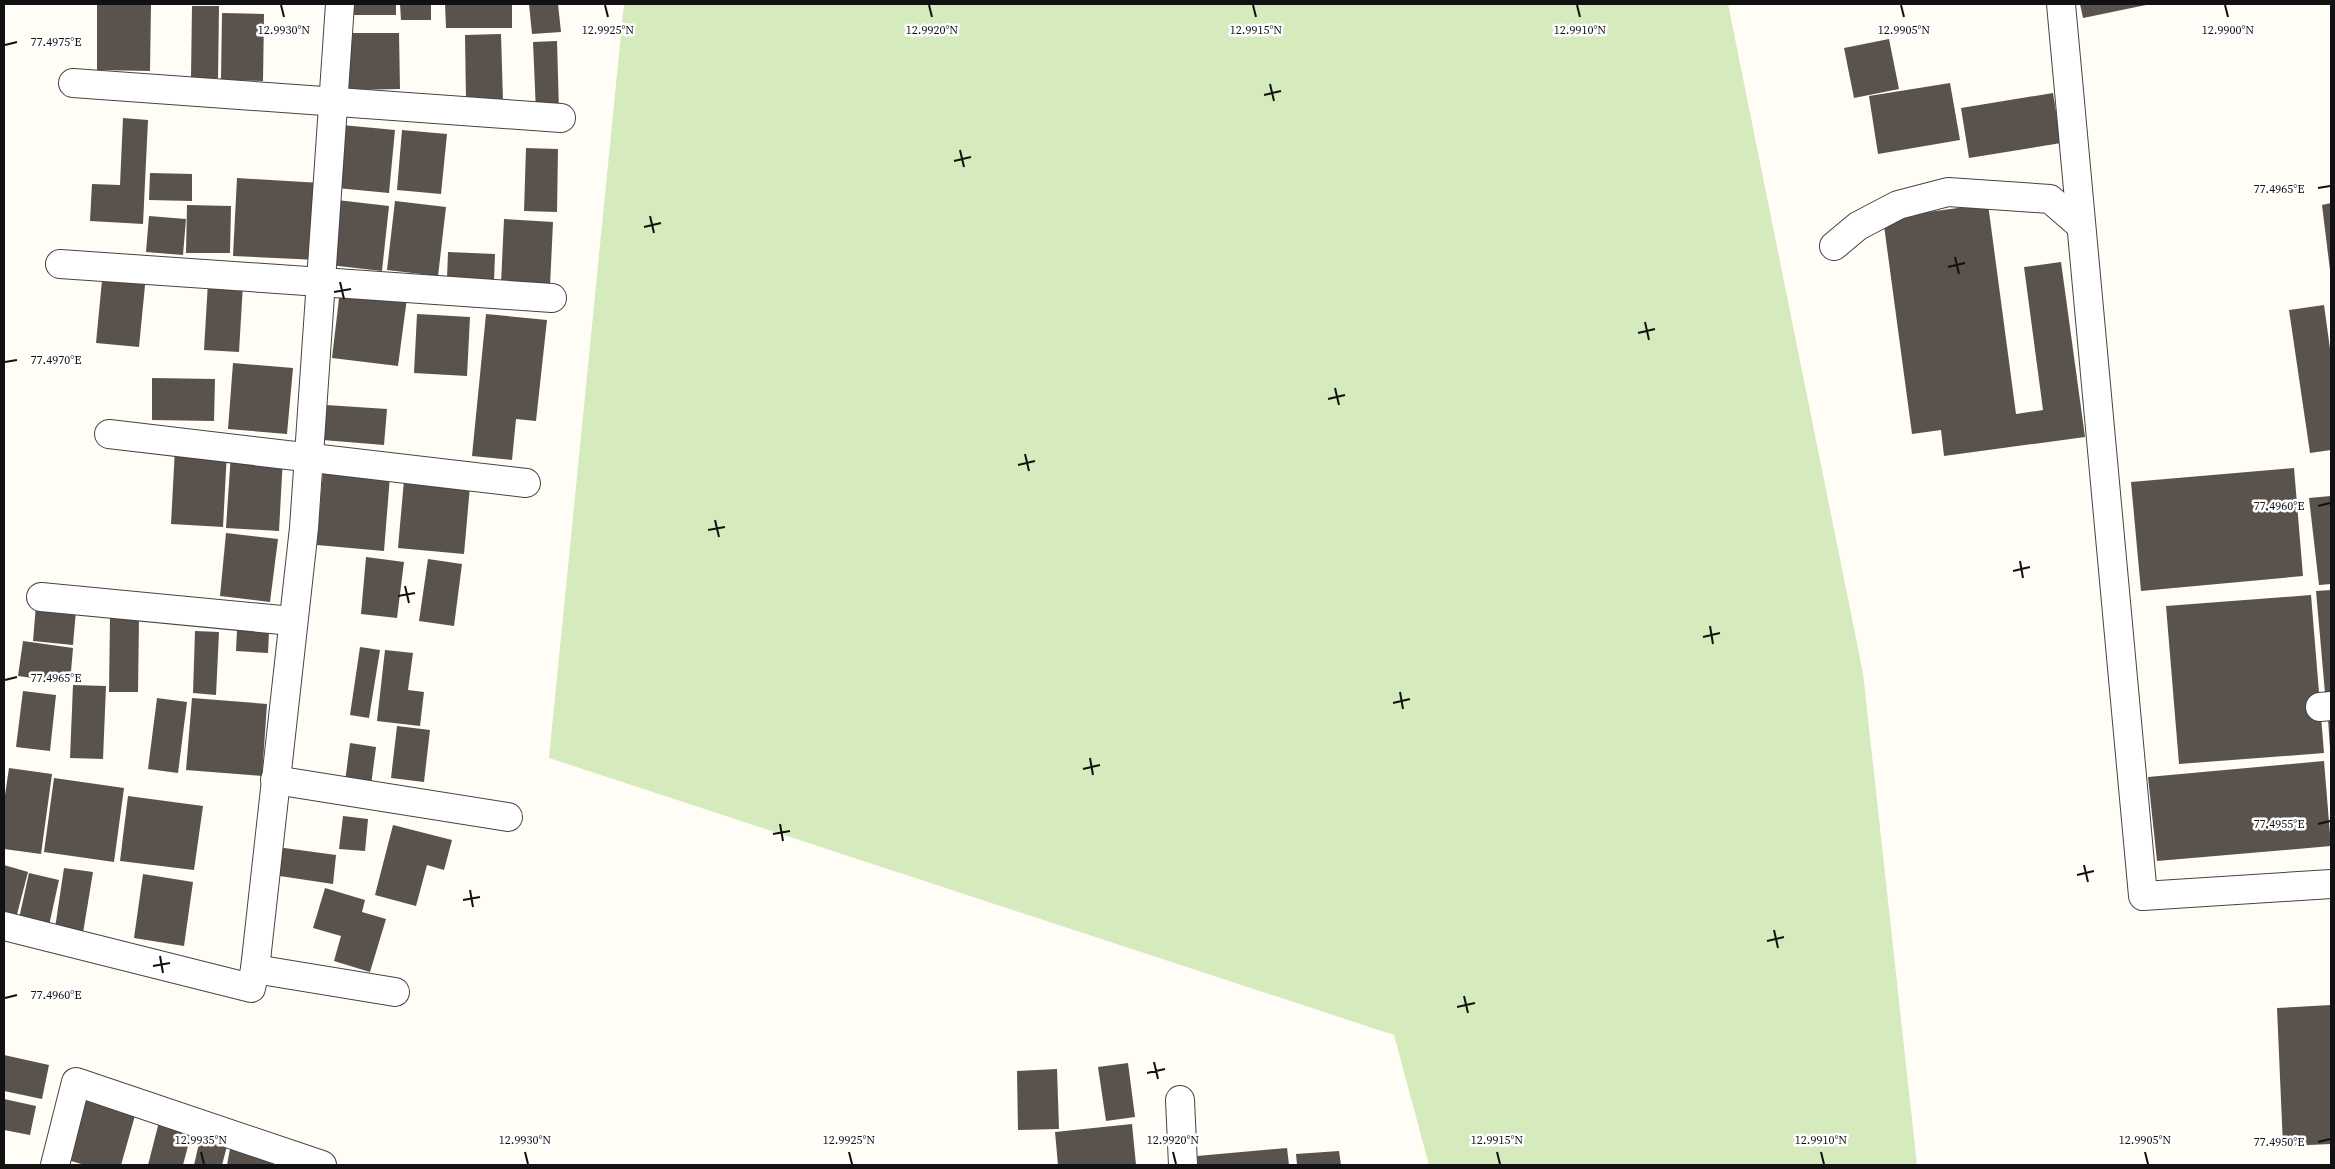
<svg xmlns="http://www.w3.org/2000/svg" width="2335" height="1169" viewBox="0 0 2335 1169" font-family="'Source Serif 4',serif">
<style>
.green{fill:#d5ebbd}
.building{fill:#5a524d}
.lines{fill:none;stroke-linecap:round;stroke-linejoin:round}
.minor-casing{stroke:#444;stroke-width:30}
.minor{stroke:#fff;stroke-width:28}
.ticks{fill:none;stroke:#111;stroke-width:2}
.ticks-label{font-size:12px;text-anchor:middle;fill:#111;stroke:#fff;stroke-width:5;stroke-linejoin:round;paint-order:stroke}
</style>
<rect width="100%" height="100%" fill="#fffdf5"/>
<path class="green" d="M624 4H1728L1863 673 1917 1165H1429L1394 1035 549 758Z"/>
<g class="building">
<path d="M97 4H151L150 71 97 70Z"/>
<path d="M349 4H396V15H350Z"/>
<path d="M400 4H431V20H401Z"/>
<path d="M445 4H512V28H446Z"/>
<path d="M529 4H558L561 32 532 34Z"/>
<path d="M2080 4H2145L2146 5 2083 18Z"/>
<path d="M192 6H219L218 78H191Z"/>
<path d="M222 13 264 14 263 81 221 80Z"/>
<path d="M348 33H399L400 89 349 90Z"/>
<path d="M501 34 503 101H466L465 35Z"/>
<path d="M1889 39 1899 89 1854 98 1844 48Z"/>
<path d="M557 41 559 112H536L533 42Z"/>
<path d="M1950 83 1960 140 1878 154 1869 96Z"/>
<path d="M2053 93 2061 143 1969 158 1961 108Z"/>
<path d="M123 118 148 120 143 224 90 221 92 184 120 185Z"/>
<path d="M342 125 395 130 389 193 337 188Z"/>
<path d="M402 130 447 134 441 194 397 190Z"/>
<path d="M526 148 558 149 557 212 524 211Z"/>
<path d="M150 173 192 174V201L149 200Z"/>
<path d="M237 178 321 183 318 260 233 256Z"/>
<path d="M337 200 389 206 382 271 330 265Z"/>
<path d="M395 201 446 207 438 276 387 270Z"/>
<path d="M2331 203V269L2330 270 2322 205Z"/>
<path d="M1988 204 2016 414 2043 410 2024 267 2061 262 2085 437 1944 456 1941 430 1912 434 1883 218Z"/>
<path d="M187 205 231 206 230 253H186Z"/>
<path d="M149 216 186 219 183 255 146 252Z"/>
<path d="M504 219 553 222 550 286 501 284Z"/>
<path d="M448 252 495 254 494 281 447 279Z"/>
<path d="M103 270 146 275 139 347 96 343Z"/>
<path d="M208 282 243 284 239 352 204 350Z"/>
<path d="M340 290 407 298 398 366 332 358Z"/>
<path d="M2324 305 2331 356V450L2310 453 2289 310Z"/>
<path d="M417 314 470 317 467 376 414 373Z"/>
<path d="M486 314 547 320 536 421 516 419 512 460 472 456Z"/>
<path d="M233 363 293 368 287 434 228 429Z"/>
<path d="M152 378 215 379 214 421 152 420Z"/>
<path d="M326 405 387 409 384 445 323 440Z"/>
<path d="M175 448 227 451 223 527 171 524Z"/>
<path d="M231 453 283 457 279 531 226 528Z"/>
<path d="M2294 468 2303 576 2141 591 2131 482Z"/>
<path d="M323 470 390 476 384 551 317 545Z"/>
<path d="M404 480 470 486 464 554 398 548Z"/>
<path d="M2331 496V584L2319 585 2309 498Z"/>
<path d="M226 533 278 539 270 602 220 596Z"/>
<path d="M366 557 404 562 397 618 361 614Z"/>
<path d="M428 559 462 564 454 626 419 621Z"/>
<path d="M2331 590V692L2325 693 2316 591Z"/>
<path d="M2311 595 2324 753 2179 764 2166 606Z"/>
<path d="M36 605 76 610 73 645 33 641Z"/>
<path d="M110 617 139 618 138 692H109Z"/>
<path d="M237 630 269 632 268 653 236 651Z"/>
<path d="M195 631 219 632 216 695 193 693Z"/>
<path d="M23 641 73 648 70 683 18 676Z"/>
<path d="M360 647 380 650 369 718 350 715Z"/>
<path d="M385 650 413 653 408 690 424 692 420 726 377 721Z"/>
<path d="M73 685 106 686 103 759 70 758Z"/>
<path d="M23 691 56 695 50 751 16 747Z"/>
<path d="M157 698 187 702 178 773 148 769Z"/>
<path d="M192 698 267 704 262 776 186 770Z"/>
<path d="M2331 718V748H2330L2328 719Z"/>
<path d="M397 726 430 730 424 782 391 778Z"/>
<path d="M350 743 376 747 371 785 345 782Z"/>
<path d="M2324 761 2331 846 2157 861 2148 777Z"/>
<path d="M9 768 52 774 41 854 4 849V802Z"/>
<path d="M54 778 124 788 114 862 44 852Z"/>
<path d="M128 796 203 806 194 870 120 861Z"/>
<path d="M343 816 368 819 365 851 339 849Z"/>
<path d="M393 825 452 840 444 870 427 865 416 906 375 895Z"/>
<path d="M277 847 336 855 333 884 273 875Z"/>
<path d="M4 865 28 872 15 922 4 920Z"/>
<path d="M64 868 93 872 82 939 54 935Z"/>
<path d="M29 873 59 880 48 930 18 923Z"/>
<path d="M143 874 193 882 184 946 134 938Z"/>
<path d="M325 888 365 900 362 912 386 919 370 972 334 961 341 936 313 928Z"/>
<path d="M2331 1005V1144L2283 1146 2277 1008Z"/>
<path d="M4 1055 49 1065 42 1099 4 1091Z"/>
<path d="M1128 1063 1135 1117 1106 1121 1098 1067Z"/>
<path d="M1057 1069 1059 1129 1018 1130 1017 1071Z"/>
<path d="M82 1096 136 1112 121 1165H85L64 1159Z"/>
<path d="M4 1099 36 1106 30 1135 4 1130Z"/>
<path d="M160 1118 193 1127 183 1165H148Z"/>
<path d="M1132 1124 1136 1165H1058L1055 1132Z"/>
<path d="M200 1139 227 1146 222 1165H194Z"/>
<path d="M1287 1148 1289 1165H1198L1197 1156Z"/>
<path d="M230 1149 281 1160 280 1165H227Z"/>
<path d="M1339 1151 1341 1165H1297L1296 1154Z"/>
</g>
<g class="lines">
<g class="minor-casing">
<g id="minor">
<path d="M2061 4 2143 896 2331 884"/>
<path d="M73 83 561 118"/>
<path d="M1834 246 1858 226 1898 205 1948 192 2050 199 2080 225"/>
<path d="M60 264 552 298"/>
<path d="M109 434 526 483"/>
<path d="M41 597 292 621"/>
<path d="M2320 707 2331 706"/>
<path d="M275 780 508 817"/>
<path d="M4 926 251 988 255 969 304 528 340 4"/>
<path d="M255 969 395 992"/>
<path d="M1180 1100 1183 1165"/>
<path d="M55 1165 76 1082 322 1165"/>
</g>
</g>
<use href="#minor" class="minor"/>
</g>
<path class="ticks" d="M281 5 284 17M605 5 608 17M929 5 932 17M1253 5 1256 17M1577 5 1580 17M1901 5 1904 17M2225 5 2228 17M5 45 17 42M1270 84 1274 101M1264 95 1281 91M960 150 964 167M954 161 971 157M2318 188 2330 186M650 216 654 233M644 227 661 223M1955 257 1959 274M1948 267 1965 263M340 282 344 299M334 292 351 289M1645 322 1649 340M1638 333 1655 329M5 362 17 360M1335 388 1339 405M1328 399 1345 395M1025 454 1029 471M1018 465 1035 461M2318 506 2330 503M715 520 719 537M708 530 725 527M2020 561 2023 578M2013 571 2030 567M405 586 409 603M398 596 415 593M1710 626 1713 644M1703 637 1720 633M5 680 17 677M1400 692 1403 709M1393 703 1410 699M1090 758 1093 775M1083 769 1100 765M780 824 783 841M2318 824 2330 821M773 834 790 831M2084 865 2088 882M2077 875 2094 871M470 890 473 907M463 900 480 897M1774 930 1778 948M1767 941 1784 937M160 956 163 973M153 966 170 963M1464 996 1468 1013M5 998 17 995M1457 1007 1475 1003M1154 1062 1158 1079M1147 1073 1165 1069M2318 1142 2330 1139M201 1152 204 1164M525 1152 528 1164M849 1152 852 1164M1173 1152 1176 1164M1497 1152 1500 1164M1821 1152 1824 1164M2145 1152 2148 1164"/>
<g class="ticks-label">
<text x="284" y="34">12.9930°N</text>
<text x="608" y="34">12.9925°N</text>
<text x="932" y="34">12.9920°N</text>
<text x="1256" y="34">12.9915°N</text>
<text x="1580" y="34">12.9910°N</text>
<text x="1904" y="34">12.9905°N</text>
<text x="2228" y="34">12.9900°N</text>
<text x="56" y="46">77.4975°E</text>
<text x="2279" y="193">77.4965°E</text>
<text x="56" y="364">77.4970°E</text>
<text x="2279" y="510">77.4960°E</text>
<text x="56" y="682">77.4965°E</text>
<text x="2279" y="828">77.4955°E</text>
<text x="56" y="999">77.4960°E</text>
<text x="201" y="1144">12.9935°N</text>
<text x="525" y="1144">12.9930°N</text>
<text x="849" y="1144">12.9925°N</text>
<text x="1173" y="1144">12.9920°N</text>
<text x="1497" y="1144">12.9915°N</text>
<text x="1821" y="1144">12.9910°N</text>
<text x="2145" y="1144">12.9905°N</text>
<text x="2279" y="1146">77.4950°E</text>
</g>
<rect width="2335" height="1169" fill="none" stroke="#111111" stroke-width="10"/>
</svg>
